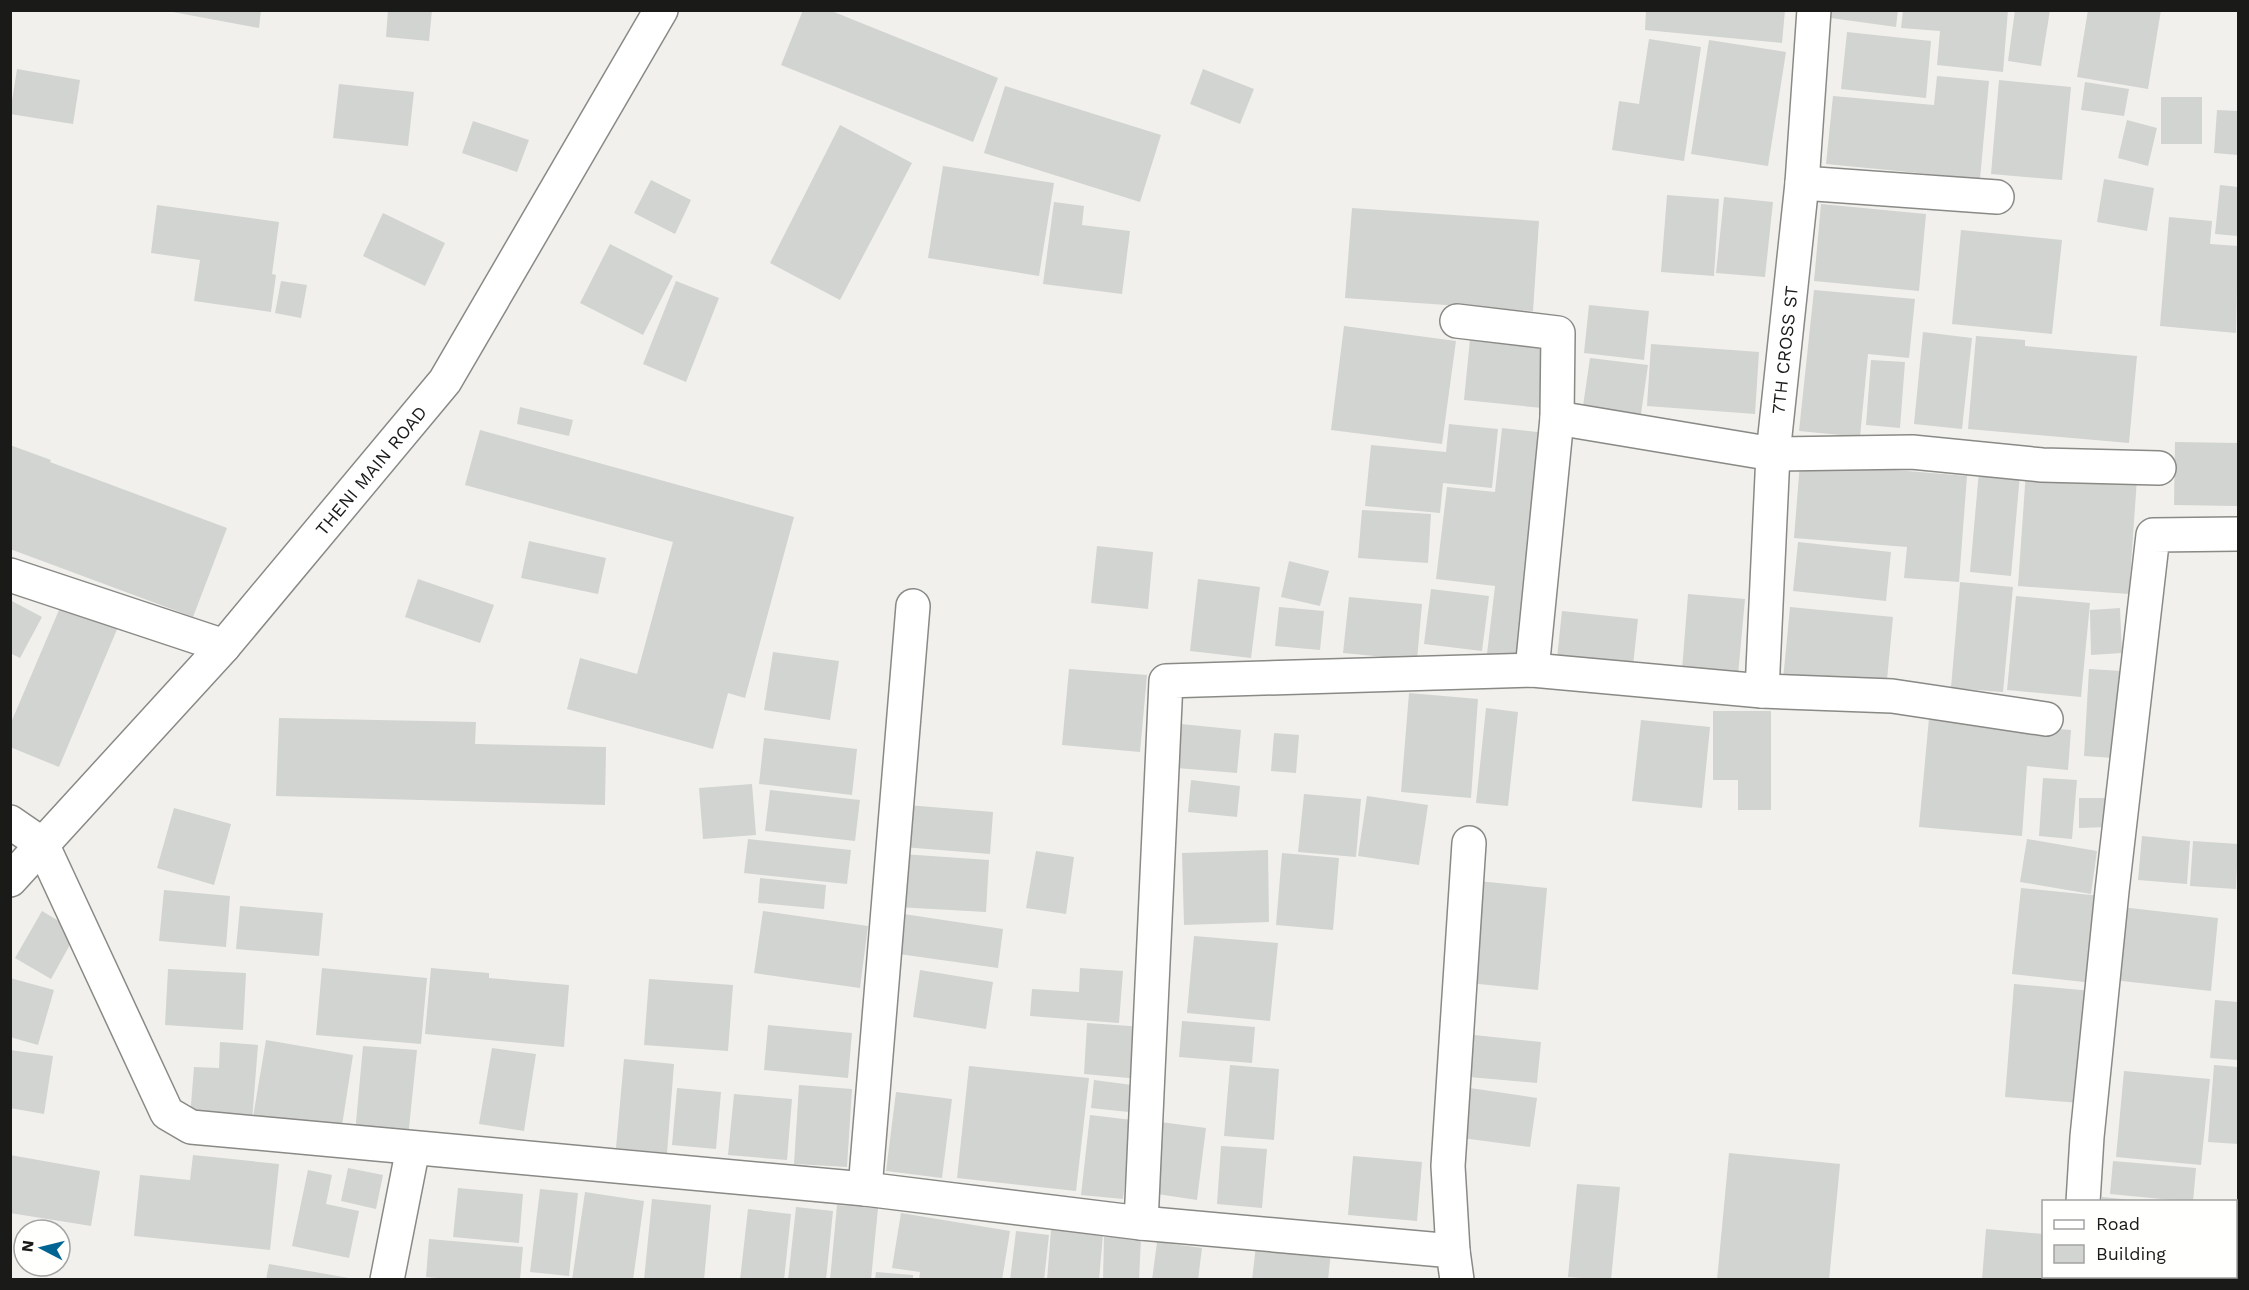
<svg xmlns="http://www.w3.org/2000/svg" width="2249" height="1290" viewBox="0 0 2249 1290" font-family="'Work Sans',sans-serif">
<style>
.building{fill:#d2d4d1}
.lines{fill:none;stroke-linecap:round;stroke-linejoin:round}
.street-casing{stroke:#898986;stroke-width:36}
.primary-casing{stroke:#898986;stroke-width:36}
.street{stroke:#fff;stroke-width:33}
.primary{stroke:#fff;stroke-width:33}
.labels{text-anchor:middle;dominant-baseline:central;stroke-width:4.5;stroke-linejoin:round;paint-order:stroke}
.street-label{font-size:18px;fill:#1a1a19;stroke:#fffffe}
</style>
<rect width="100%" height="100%" fill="#f1f0ed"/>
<g class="building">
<path d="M162 10H261L259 28Z"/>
<path d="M388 10H432L429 41 386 37Z"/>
<path d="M803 10H829L998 78 973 142 781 65Z"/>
<path d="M1646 10H1785L1782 43 1645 30Z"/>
<path d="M1832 10H1898L1896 27 1831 18Z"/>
<path d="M1903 10H2008L2003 72 1937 65 1940 31 1901 28Z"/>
<path d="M2015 10H2050L2041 66 2008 61Z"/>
<path d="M2088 10H2161L2148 89 2077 77Z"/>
<path d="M1847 32 1931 41 1926 98 1841 89Z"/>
<path d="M1649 39 1701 47 1684 161 1612 150 1619 101 1639 104Z"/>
<path d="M1709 40 1786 52 1768 166 1691 154Z"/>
<path d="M17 69 80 80 73 124 10 114Z"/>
<path d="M1203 69 1254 89 1240 124 1190 104Z"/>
<path d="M1937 76 1989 81 1980 179 1826 164 1833 96 1934 105Z"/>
<path d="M1999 80 2071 87 2062 180 1991 174Z"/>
<path d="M2085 82 2129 89 2124 116 2081 110Z"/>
<path d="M339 84 414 92 408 146 333 138Z"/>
<path d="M1005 86 1161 135 1140 202 984 153Z"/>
<rect x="2161" y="97" width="41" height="47"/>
<path d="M2217 110 2238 111V155L2214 153Z"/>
<path d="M2127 120 2157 128 2148 166 2118 158Z"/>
<path d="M473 121 529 140 517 172 462 153Z"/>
<path d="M840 125 912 163 840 300 770 263Z"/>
<path d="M943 166 1054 183 1039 276 928 258Z"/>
<path d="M2104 179 2154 188 2147 231 2097 222Z"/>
<path d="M651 180 691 200 675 234 634 213Z"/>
<path d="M2220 185 2238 187V236L2215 234Z"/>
<path d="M1667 195 1719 199 1714 276 1661 272Z"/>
<path d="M1724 197 1773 202 1765 277 1716 273Z"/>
<path d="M1054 202 1084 206 1082 225 1130 231 1122 294 1043 284Z"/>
<path d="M1821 204 1926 214 1919 291 1814 281Z"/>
<path d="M157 205 279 222 272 274 276 275 271 312 194 301 200 260 151 253Z"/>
<path d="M1352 208 1539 221 1533 311 1345 298Z"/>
<path d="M383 213 445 243 425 286 363 256Z"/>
<path d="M2169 217 2212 221 2210 244 2238 246 2236 333 2160 326Z"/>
<path d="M1961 230 2062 240 2052 334 1952 324Z"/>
<path d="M610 244 673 276 643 335 580 303Z"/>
<path d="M281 281 307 285 301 318 275 313Z"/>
<path d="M676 281 719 298 686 382 643 364Z"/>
<path d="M1814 290 1915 299 1909 358 1868 354 1860 437 1799 431Z"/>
<path d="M1589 305 1649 311 1644 360 1584 353Z"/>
<path d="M1344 326 1456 341 1442 444 1331 430Z"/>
<path d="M1923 332 1972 338 1962 429 1914 424Z"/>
<path d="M1976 336 2025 340V346L2137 356 2129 443 1968 429Z"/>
<path d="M1470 339 1548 347 1542 408 1464 400Z"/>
<path d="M1651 344 1759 352 1755 414 1647 406Z"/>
<path d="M1590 358 1648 365 1641 414 1583 406Z"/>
<path d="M1871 360 1905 362 1900 428 1866 425Z"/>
<path d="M520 407 573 420 569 436 517 424Z"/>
<path d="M1449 424 1498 429 1492 488 1443 483 1440 513 1365 506 1371 445 1446 452Z"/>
<path d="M1502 428 1546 433 1519 658 1487 654 1495 586 1436 579 1447 487 1495 492Z"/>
<path d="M480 430 794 517 745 698 728 693 713 749 567 709 580 658 637 674 673 542 465 485Z"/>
<path d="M2175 442 2238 443V506L2174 505Z"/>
<path d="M10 445 51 460 50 462 227 528 193 617 10 549Z"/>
<path d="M1800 462 1967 476 1959 582 1904 578 1907 547 1794 538Z"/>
<path d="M1979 471 2020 474 2011 576 1970 572Z"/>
<path d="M2026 471 2137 478 2129 594 2018 586Z"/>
<path d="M1362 510 1431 514 1428 563 1358 558Z"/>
<path d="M529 541 606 558 598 594 521 578Z"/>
<path d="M1798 542 1891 552 1886 601 1793 591Z"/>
<path d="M1097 546 1153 552 1148 609 1091 603Z"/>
<path d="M1289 561 1329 571 1320 606 1281 597Z"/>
<path d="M418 579 494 605 480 643 405 617Z"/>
<path d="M1198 579 1260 587 1251 658 1190 651Z"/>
<path d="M1960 582 2013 587 2003 692 1951 688Z"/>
<path d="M1431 589 1489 596 1482 651 1424 644Z"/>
<path d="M1688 594 1745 599 1738 675 1682 670Z"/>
<path d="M2016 596 2090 603 2081 697 2007 690Z"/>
<path d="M1349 597 1422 604 1417 660 1343 653Z"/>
<path d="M10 600 42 617 20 658 10 653Z"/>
<path d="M62 603 118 627 59 767 10 747V725Z"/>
<path d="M1279 607 1324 611 1320 650 1275 646Z"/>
<path d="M1790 607 1893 617 1886 690 1783 680Z"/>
<path d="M2120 608 2122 653 2091 655 2090 610Z"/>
<path d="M1562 611 1638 619 1633 666 1557 658Z"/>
<path d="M773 652 839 661 830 720 764 710Z"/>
<path d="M1069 669 1147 675 1140 752 1062 745Z"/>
<path d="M2089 669 2121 671 2114 758 2084 756Z"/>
<path d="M1409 693 1478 699 1471 798 1401 792Z"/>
<path d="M1486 708 1518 712 1508 806 1476 803Z"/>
<path d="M1713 711H1771V810H1738V780H1713Z"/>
<path d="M279 718 476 722 475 744 606 747 605 805 276 796Z"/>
<path d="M1929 718 2071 730 2068 770 2027 766 2022 836 1919 827Z"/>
<path d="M1641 720 1710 727 1702 808 1632 801Z"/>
<path d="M1181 724 1241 730 1237 773 1177 768Z"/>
<path d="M1274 733 1299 735 1296 773 1271 771Z"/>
<path d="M764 738 857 749 852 795 759 784Z"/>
<path d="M2043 778 2077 780 2072 839 2039 836Z"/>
<path d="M1191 780 1240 786 1237 817 1188 812Z"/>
<path d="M752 784 756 835 703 839 699 788Z"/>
<path d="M770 790 860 800 855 841 765 831Z"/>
<path d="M1304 794 1361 799 1356 857 1298 852Z"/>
<path d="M1367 796 1428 805 1419 865 1358 856Z"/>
<path d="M2079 798H2107V827L2079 828Z"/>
<path d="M907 805 993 812 990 854 903 847Z"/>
<path d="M174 808 231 824 214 885 157 868Z"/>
<path d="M2142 836 2190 841 2187 884 2138 880Z"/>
<path d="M748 839 851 850 847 884 744 873Z"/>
<path d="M2027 839 2097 851 2091 894 2020 882Z"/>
<path d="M2193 841 2238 844 2236 889 2190 886Z"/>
<path d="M1268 850 1269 922 1184 925 1182 853Z"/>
<path d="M1036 851 1074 857 1066 914 1026 908Z"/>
<path d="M1282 853 1339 858 1333 930 1276 925Z"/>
<path d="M902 854 989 860 986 912 897 907Z"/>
<path d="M760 878 826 885 824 909 758 903Z"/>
<path d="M1478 881 1547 888 1538 990 1469 983Z"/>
<path d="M2021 888 2101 896 2093 983 2012 974Z"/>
<path d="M164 890 230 896 226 947 159 941Z"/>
<path d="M240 906 323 913 319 956 236 949Z"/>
<path d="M2121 907 2218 918 2211 991 2113 980Z"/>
<path d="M42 911 77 932 51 979 15 958Z"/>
<path d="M763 911 868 926 860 988 754 973Z"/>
<path d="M897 913 1003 929 998 968 892 953Z"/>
<path d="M1194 936 1278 943 1270 1021 1187 1013Z"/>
<path d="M322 968 427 978 421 1044 316 1035Z"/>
<path d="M431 968 489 973V978L569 985 564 1047 425 1034Z"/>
<path d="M1080 968 1123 971 1119 1023 1030 1016 1032 989 1079 992Z"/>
<path d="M168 969 246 973 243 1030 165 1025Z"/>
<path d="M920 970 993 982 986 1029 913 1017Z"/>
<path d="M10 978 54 990 38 1045 10 1037Z"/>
<path d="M649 979 733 985 728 1051 644 1045Z"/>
<path d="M2014 984 2092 991 2081 1103 2005 1097Z"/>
<path d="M2215 1000 2238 1002V1060L2210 1058Z"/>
<path d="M1182 1021 1255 1027 1252 1063 1179 1057Z"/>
<path d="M1087 1023 1144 1027 1140 1079 1084 1074Z"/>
<path d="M768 1025 852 1033 848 1078 764 1070Z"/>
<path d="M1474 1035 1541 1042 1537 1083 1469 1077Z"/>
<path d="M266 1040 353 1055 341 1132 253 1117Z"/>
<path d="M220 1042 258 1045 252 1121 190 1117 194 1067 219 1068Z"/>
<path d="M363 1046 417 1050 408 1138 355 1133Z"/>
<path d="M492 1048 536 1054 524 1131 479 1124Z"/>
<path d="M10 1050 53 1056 44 1114 10 1108Z"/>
<path d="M624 1059 674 1064 667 1153 616 1148Z"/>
<path d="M1230 1065 1279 1069 1274 1140 1224 1136Z"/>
<path d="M2214 1065 2238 1067V1144L2208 1142Z"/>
<path d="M969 1066 1089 1078 1076 1191 957 1178Z"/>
<path d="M2124 1071 2210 1079 2201 1165 2116 1157Z"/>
<path d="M1094 1080 1140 1086 1138 1113 1091 1108Z"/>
<path d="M799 1085 852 1089 847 1167 794 1164Z"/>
<path d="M677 1088 721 1092 716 1149 672 1145Z"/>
<path d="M1470 1088 1537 1098 1530 1147 1462 1138Z"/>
<path d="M896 1092 952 1099 942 1178 886 1171Z"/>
<path d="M734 1094 792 1099 787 1160 728 1155Z"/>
<path d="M1090 1115 1132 1120 1123 1199 1081 1195Z"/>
<path d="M1153 1121 1206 1128 1197 1200 1144 1192Z"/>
<path d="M1221 1146 1267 1149 1262 1208 1217 1204Z"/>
<path d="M1729 1153 1840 1164 1829 1280H1717Z"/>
<path d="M10 1155 100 1171 91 1226 10 1213Z"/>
<path d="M193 1155 279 1164 270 1250 134 1236 140 1175 190 1180Z"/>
<path d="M1353 1156 1422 1162 1417 1221 1348 1215Z"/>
<path d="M2113 1161 2196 1168 2193 1202 2110 1194Z"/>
<path d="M348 1168 383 1175 376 1209 341 1201Z"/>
<path d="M308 1170 332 1175 326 1204 359 1211 349 1258 292 1246Z"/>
<path d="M1577 1184 1620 1187 1611 1280 1568 1277Z"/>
<path d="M458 1188 523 1194 519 1243 453 1237Z"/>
<path d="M540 1189 578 1193 569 1276 530 1272Z"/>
<path d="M585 1192 644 1201 633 1280H572Z"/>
<path d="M2102 1197 2132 1200V1202H2102Z"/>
<path d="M652 1199 711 1205 704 1280H644Z"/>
<path d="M837 1205 878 1208 871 1280H830Z"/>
<path d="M796 1207 833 1211 826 1280H788Z"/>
<path d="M748 1209 791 1214 784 1280H740Z"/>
<path d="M901 1213 1010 1231 1002 1280H919L920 1272 892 1268Z"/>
<path d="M1986 1229 2044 1234V1276H2071V1280H1982Z"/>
<path d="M1051 1230 1103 1234 1099 1280H1047Z"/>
<path d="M1016 1231 1049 1235 1044 1280H1010Z"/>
<path d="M1104 1237 1141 1238 1139 1280H1103Z"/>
<path d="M429 1239 523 1247 520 1280H461L426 1277Z"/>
<path d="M1157 1242 1202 1248 1198 1280H1152Z"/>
<path d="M1256 1245 1331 1252 1328 1280H1252Z"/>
<path d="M269 1264 349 1278V1280H266Z"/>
<path d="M876 1272 913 1275V1280H875Z"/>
</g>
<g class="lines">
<g class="street-casing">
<g id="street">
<path d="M1802 183 1997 197"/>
<path d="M1457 321 1558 333 1557 418 1532 670"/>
<path d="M1557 418 1773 454 1912 452 2042 465 2159 468"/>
<path d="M10 575 224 646"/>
<path id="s1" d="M1762 691 1773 454 1802 183 1814 10"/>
<path d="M10 822 42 844 167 1113 191 1127 865 1189 1141 1223 1166 681 1532 670 1762 691 1892 696 2046 719"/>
<path d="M865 1189 913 606"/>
<path d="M2083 1202 2087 1137 2112 891 2153 535 2238 534"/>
<path d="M1141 1223 1453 1251 1457 1280"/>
<path d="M1453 1251 1448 1166 1469 843"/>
<path d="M387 1280 413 1148"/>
<path d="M2078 1280V1276"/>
</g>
</g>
<g class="primary-casing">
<g id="primary">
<path id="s2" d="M10 880 224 646 445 381 661 10"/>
</g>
</g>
<use href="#street" class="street"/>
<use href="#primary" class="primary"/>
</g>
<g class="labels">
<g class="street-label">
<text stroke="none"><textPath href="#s1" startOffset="342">7TH CROSS ST</textPath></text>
<text stroke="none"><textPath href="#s2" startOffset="546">THENI MAIN ROAD</textPath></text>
</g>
</g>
<rect width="2249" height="1290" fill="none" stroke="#1a1a19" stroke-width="24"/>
<rect x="2042" y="1200" width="195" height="78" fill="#fffffe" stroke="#a3a3a2" stroke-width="1.5"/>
<rect x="2054" y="1220" width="30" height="9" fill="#ffffff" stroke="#a3a3a2" stroke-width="1.5"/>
<text x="2096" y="1230" font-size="18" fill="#1a1a19">Road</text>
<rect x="2054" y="1245" width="30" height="18" fill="#d2d4d1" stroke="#a3a3a2" stroke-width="1.5"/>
<text x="2096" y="1260" font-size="18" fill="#1a1a19">Building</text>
<g transform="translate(42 1248) rotate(277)"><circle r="28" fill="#fffffe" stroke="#a3a3a2" stroke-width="1.5"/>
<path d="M0-4.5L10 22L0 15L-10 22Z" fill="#006493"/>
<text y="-9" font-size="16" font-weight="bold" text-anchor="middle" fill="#1a1a19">N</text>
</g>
</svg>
